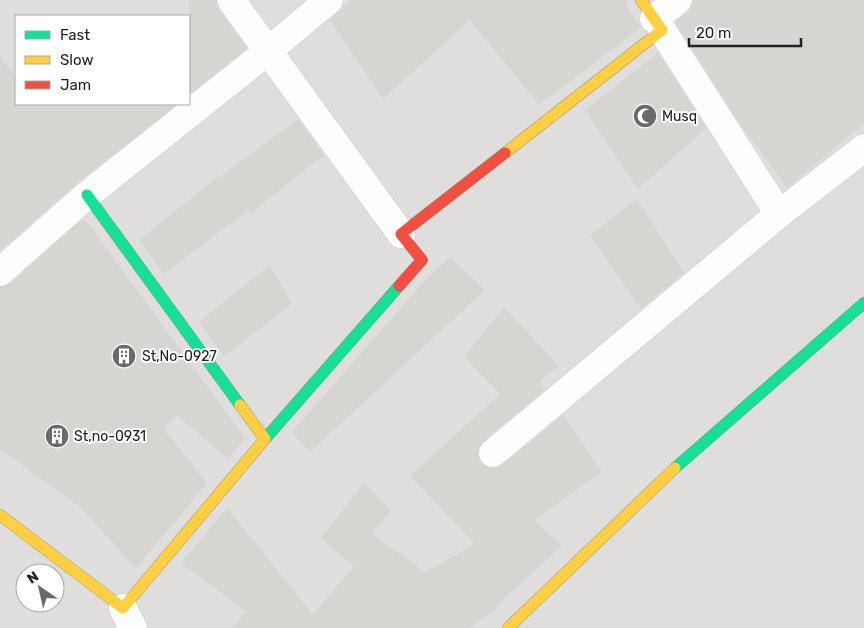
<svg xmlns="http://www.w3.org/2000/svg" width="864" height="628" viewBox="0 0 864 628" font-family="Rubik,sans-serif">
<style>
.residential{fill:#dfdedc;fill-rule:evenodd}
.building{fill:#d7d5d2}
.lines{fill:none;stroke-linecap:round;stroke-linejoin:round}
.street-casing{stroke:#c9c8c7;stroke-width:29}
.fast-casing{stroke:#979b81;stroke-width:12}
.slow-casing{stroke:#979b81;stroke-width:12}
.jam-casing{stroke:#979b81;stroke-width:12}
.street{stroke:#fdfdfc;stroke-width:28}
.fast{stroke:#16e098;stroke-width:11}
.slow{stroke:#ffcf43;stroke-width:11}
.jam{stroke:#f24e42;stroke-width:11}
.labels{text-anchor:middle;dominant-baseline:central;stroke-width:4;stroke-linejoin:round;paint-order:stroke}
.poi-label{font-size:14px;fill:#222;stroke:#fff;text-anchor:start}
</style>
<rect width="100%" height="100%" fill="#f0efeb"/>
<path class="residential" d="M0 0H864V628H0ZM16 16H189V104H16ZM25 573H55V603H25Z"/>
<g class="building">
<path d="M189 0H216L218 9 247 48 189 94Z"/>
<path d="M350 0H626L628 9 641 27 567 84 566 83 539 105 470 20 383 99 330 20Z"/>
<path d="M693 0H864V124L787 187 738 121 675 22 688 12 692 6Z"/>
<path d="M658 53 706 128 638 189 585 110Z"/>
<path d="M0 56 16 78V104H177L77 183 0 251Z"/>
<path d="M298 119 324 155 250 214 248 210 164 274 139 240 218 177 219 178Z"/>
<path d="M637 199 684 273 641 309 590 235Z"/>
<path d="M83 219 90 226 245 438 228 459 177 415 163 428 207 483 136 568 80 507 0 449V287L10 284Z"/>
<path d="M450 257 485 290 310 452 292 432 429 276Z"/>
<path d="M270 265 292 304 224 356 199 322Z"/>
<path d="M504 307 559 366 539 381 545 389 483 441 478 448V456L481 463 487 467 495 468 503 465 563 415 602 472 534 520 562 546 496 606 497 608 469 628H231L247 612 181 563 227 508 313 615 354 566 321 538 364 483 391 511 371 533 425 572 475 544 410 476 500 394 464 357Z"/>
</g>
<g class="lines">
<g class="street-casing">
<g id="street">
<path d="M231 0 401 234"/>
<path d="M654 19 678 0"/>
<path d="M662 30 779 214 864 148"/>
<path d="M0 272 87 195 268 51 329 0"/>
<path d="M493 453 779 214"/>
<path d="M123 608 133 628"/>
</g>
</g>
<g class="fast-casing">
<g id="fast">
<path d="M87 195 240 405"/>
<path d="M265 439 399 286"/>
<path d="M675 468 864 303"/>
</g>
</g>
<g class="slow-casing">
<g id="slow">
<path d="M505 153 662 30 641 0"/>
<path d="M0 515 123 608 265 439 240 405"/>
<path d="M508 628 675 468"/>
</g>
</g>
<g class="jam-casing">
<path id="jam" d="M399 286 422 260 401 234 505 153"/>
</g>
<use href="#street" class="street"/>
<use href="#fast" class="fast"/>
<use href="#slow" class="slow"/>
<use href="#jam" class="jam"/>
</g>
<defs>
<g id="mosque-disc" transform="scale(1.25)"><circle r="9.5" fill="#6a6a68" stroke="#fff"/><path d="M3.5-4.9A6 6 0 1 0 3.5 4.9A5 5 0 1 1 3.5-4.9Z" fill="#fff"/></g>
<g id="building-disc" transform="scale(1.25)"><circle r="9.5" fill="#6a6a68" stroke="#fff"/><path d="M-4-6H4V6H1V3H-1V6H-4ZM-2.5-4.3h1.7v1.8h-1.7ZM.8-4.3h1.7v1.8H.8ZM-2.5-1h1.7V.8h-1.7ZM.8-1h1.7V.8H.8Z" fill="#fff"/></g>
</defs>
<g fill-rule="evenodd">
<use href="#mosque-disc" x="645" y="116"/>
<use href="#building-disc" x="124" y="356"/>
<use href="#building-disc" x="57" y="436"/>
</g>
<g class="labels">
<g class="poi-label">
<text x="662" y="116">Musq</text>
<text x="142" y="356">St,No-0927</text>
<text x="74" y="436">St,no-0931</text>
</g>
</g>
<rect x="15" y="15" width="175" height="90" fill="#ffffff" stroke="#a7a7a7"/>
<rect x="25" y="31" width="25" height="8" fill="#16e098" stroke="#a7a7a7"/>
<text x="60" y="40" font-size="15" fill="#222222">Fast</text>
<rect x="25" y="56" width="25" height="8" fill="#ffcf43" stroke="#a7a7a7"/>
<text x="60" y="65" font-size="15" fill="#222222">Slow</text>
<rect x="25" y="81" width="25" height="8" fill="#f24e42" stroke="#a7a7a7"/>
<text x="60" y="90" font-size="15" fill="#222222">Jam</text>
<g transform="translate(40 588) rotate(326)"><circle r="24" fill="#ffffff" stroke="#a7a7a7"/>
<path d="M0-4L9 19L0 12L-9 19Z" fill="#6a6a68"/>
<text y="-8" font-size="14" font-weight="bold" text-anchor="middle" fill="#222222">N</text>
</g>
<path d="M689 38v8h112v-8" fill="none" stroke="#222222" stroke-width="2.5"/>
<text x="696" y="38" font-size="15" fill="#222222" stroke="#ffffff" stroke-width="4" paint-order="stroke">20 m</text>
</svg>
